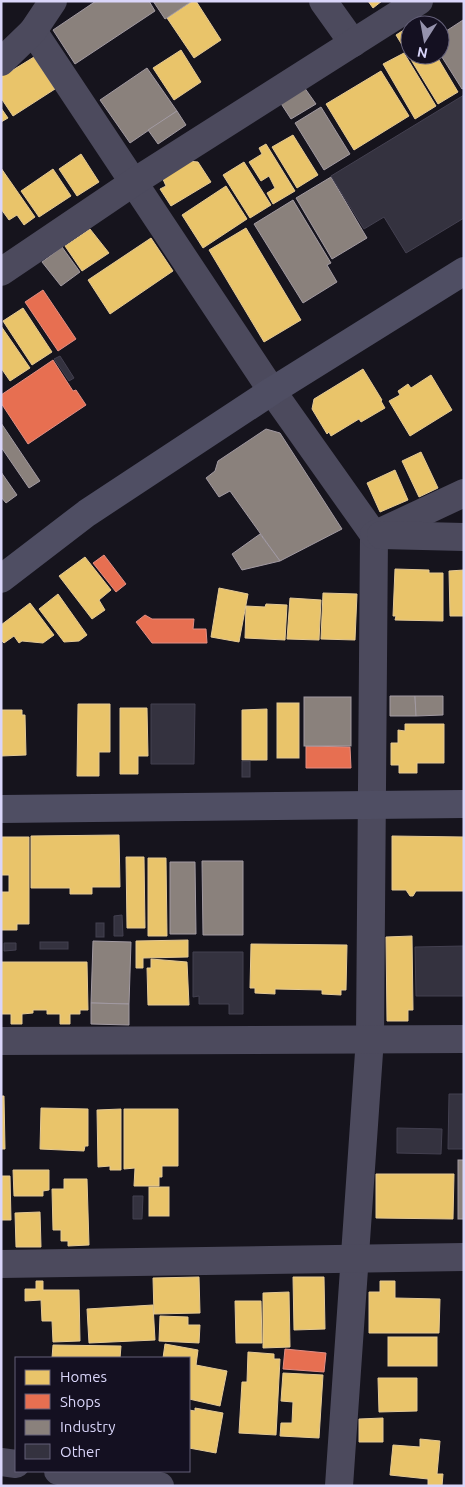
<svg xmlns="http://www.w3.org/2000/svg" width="465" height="1487" viewBox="0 0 465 1487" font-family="Ubuntu,sans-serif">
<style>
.homes{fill:#e9c46a;stroke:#e4c995}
.shops{fill:#e76f51;stroke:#e38e84}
.industry{fill:#8a817c;stroke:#a29aa2}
.building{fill:#34323f;stroke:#434050}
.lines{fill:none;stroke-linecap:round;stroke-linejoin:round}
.street{stroke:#4c4a5d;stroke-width:28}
.secondary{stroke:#4f4e63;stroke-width:28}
</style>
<rect width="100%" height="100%" fill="#16141d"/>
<g class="homes">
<path d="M192 1H196L221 40 194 58 167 18Z"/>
<path d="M368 1H382L373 8Z"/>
<path d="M410 26V55H436L458 92 438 104 396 35Z"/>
<path d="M181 50 201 82 174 100 153 68Z"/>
<path d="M404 53 436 106 415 119 383 64Z"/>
<path d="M34 57 55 89 13 116 1 98V74L6 71 8 73Z"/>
<path d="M381 71 409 116 354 150 326 104Z"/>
<path d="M1 108 8 118 1 122Z"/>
<path d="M293 135 318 175 297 188 272 147Z"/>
<path d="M266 144 295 191 273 204 267 193 275 188 269 176 261 181 249 162 262 154 259 148Z"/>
<path d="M81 154 99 182 77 196 59 169Z"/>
<path d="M188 161 198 162 211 182 171 206 160 189 166 186 162 177Z"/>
<path d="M244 162 271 205 250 218 223 175Z"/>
<path d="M1 168 35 217 24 225 17 215 9 220 1 209Z"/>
<path d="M53 169 71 196 39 217 21 191Z"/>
<path d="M226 186 247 219 203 248 182 215Z"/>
<path d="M246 228 301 320 264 342 209 250Z"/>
<path d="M90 229 109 253 82 271 65 246Z"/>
<path d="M151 238 173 271 110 314 88 280Z"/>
<path d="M23 308 52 352 32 365 3 321Z"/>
<path d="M1 326 30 368 10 381 1 368Z"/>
<path d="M363 369 382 400 381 401 385 408 361 422 359 419 331 436 329 432 327 434 312 409 314 399Z"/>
<path d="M431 375 452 410 410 436 389 401 400 395 398 391 408 384 411 388Z"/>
<path d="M421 452 438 488 419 497 402 461Z"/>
<path d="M395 470 408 500 380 512 367 483Z"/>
<path d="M85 557 111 590 99 600 105 610 92 619 59 576Z"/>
<path d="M395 569 429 570V573H443V621L395 620 396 616H393Z"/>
<path d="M464 570V616H450L449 571Z"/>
<path d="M219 588 248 594 239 642 211 637Z"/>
<path d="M323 593 357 594 355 640 321 639Z"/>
<path d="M58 594 87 635 79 641 64 642 39 609Z"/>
<path d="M290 598 321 600 319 640 287 639Z"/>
<path d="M30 603 54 635 43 643 22 641 19 643 14 636 4 643 1 640V625Z"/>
<path d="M266 604 287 605 285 640 245 638 246 606 265 607Z"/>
<rect x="277" y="703" width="22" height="55"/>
<path d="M78 704H110V752H99V776H77Z"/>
<path d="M120 708H147L148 756H138V774H120Z"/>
<path d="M267 709V760H242V710Z"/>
<path d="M1 710H22V715H25L26 755 1 756Z"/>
<path d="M405 724H444V763H417V773H399V765H391V743H398V730L405 731Z"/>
<path d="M119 835 120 887H92V894H70V888H31V836Z"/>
<path d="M392 836 464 837V891H416L413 896H410L406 890H392Z"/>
<path d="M1 837H29V924H17V930H1V892H9V875H1Z"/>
<path d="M126 857H144L145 928H127Z"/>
<path d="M148 858H166L167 936H148Z"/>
<path d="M412 936 413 1010H408V1021H387L386 937Z"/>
<path d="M188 940V957L143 958V968H136V941Z"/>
<path d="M251 944 347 945 346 990H341V995L322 994V990L275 989V994L255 993V988H250Z"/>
<path d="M151 959 187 962 189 1005H148L147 968H151Z"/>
<path d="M1 962H87L88 1010H80V1014H70V1024H60V1014H47V1010H33V1013L22 1014V1024H11V1014H1Z"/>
<path d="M1 1096H4L5 1149H1Z"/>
<path d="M41 1108 88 1109V1146H85L84 1151 40 1149Z"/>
<path d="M121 1109V1170H110V1166L98 1167 97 1110Z"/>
<path d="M124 1109H178V1166H162V1177H159V1186H134L135 1168 124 1169Z"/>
<path d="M13 1170H49V1190L43 1191V1196H14Z"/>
<path d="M376 1174H454L453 1219 376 1218Z"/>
<path d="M1 1176H10L11 1220H1Z"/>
<path d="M64 1179H87L89 1245 68 1246V1241H61V1230H53L52 1189H64Z"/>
<rect x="149" y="1187" width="20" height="29"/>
<path d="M40 1212 41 1247H16L15 1213Z"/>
<path d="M199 1277 200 1313 154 1314 153 1278Z"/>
<path d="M293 1277H324L325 1329 294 1330Z"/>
<path d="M36 1281H43V1290H79L80 1341 53 1342 52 1321H42L41 1300 25 1301V1289H36Z"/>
<path d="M380 1281H395V1298L440 1299 439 1333H369V1292H380Z"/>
<path d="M289 1292 290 1347 263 1348V1293Z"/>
<path d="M235 1301H261L262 1343H236Z"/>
<path d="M153 1305 155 1340 89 1343 87 1309Z"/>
<path d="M160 1316 188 1317V1325H200L199 1343 159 1341Z"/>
<rect x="388" y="1337" width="49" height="29"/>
<path d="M165 1344 198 1350 196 1365 227 1371 220 1406 189 1399V1358H163Z"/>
<path d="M53 1345 121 1346 120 1358H52Z"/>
<path d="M248 1352 274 1354V1359H280L276 1435 239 1433 242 1382H247Z"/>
<path d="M283 1373 323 1375 319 1438 280 1436 281 1423H292L293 1402 281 1401Z"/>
<path d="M378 1378H417V1411L379 1412Z"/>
<path d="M195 1408 223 1413 216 1453 189 1448V1410L195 1411Z"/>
<path d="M383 1418V1442H359V1419Z"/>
<path d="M420 1439 440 1441 437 1474H443L442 1486H428V1479L390 1475 393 1445 420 1447Z"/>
</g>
<g class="shops">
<path d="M43 290 76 339 58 351 25 302Z"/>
<path d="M53 360 73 391 76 390 86 405 28 444 1 403V395Z"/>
<path d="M104 555 126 584 116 592 93 563Z"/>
<path d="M145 615 152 619H194L193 629H206L207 643H152L136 622Z"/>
<path d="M306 746 350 747 351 768H306Z"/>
<path d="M285 1349 326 1353 324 1372 283 1369Z"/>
</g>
<g class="industry">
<path d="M96 1H149L155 11 75 64 53 30Z"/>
<path d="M153 1H192L165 19Z"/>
<path d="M463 20 464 88 462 89 440 54V35Z"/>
<path d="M147 68 177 111 130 143 100 100Z"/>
<path d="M304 87 316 104 291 119 280 102Z"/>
<path d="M321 107 350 154 324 170 295 123Z"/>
<path d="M177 111 186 125 158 144 148 130Z"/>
<path d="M331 177 367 238 332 259 296 198Z"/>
<path d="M293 200 331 263 327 265 337 282 303 303 254 224Z"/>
<path d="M62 247 80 272 61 286 42 262Z"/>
<path d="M1 423 40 481 29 488 1 447Z"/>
<path d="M266 429 280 433 342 529 280 561 230 491 219 497 206 478 215 471 218 461Z"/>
<path d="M1 472 17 495 6 503 1 497Z"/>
<path d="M260 534 280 561 242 570 232 554Z"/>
<path d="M390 696H415L416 716H390Z"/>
<path d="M415 696H443V715L416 716Z"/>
<rect x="304" y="697" width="47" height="49"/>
<path d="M202 861H243V935H203Z"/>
<path d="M170 862H195L196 934H170Z"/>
<path d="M93 941 131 942 129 1004 91 1003Z"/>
<path d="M91 1003 129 1004V1025L91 1024Z"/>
<rect x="458" y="1160" width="6" height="59"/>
</g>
<g class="building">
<path d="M464 95V218L406 253 384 217 364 229 331 176Z"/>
<path d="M60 356 74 378 69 381 54 359Z"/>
<path d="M151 704H195L194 764H151Z"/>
<rect x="242" y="761" width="8" height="16"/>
<path d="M122 915 123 936H114V916Z"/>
<rect x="96" y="923" width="8" height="14"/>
<rect x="40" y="942" width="28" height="7"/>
<path d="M4 943H16V950L4 951Z"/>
<path d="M464 946V996H416L415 947Z"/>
<path d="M193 952H243V1014H229V1004H199V996L193 997Z"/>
<path d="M449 1094H464V1149H448Z"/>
<path d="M397 1128 442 1129 441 1154 397 1153Z"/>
<path d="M133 1196H143L142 1219H133Z"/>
</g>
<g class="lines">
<g class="street">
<path d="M323 1 353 43"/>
<path d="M33 31 272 391 374 535 370 1038 339 1486"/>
<path d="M1 62 33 31 53 1"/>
<path d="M1 272 134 182 419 1"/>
<path d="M374 535 464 493"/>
<path d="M381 535 464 537"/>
<path d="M1 1041 464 1039"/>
<path d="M1 1264 464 1257"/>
<path d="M1 1462 16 1464"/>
<path d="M58 1471 160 1486"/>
</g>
<g class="secondary">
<path d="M1 579 87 513 272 391 464 271"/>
<path d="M1 809 464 804"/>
</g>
</g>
<rect width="465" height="1487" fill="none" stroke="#dad6fa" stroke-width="5"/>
<rect x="15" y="1357" width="175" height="115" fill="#141021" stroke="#635f78"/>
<rect x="25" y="1370" width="25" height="15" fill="#e9c46a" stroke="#635f78"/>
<text x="60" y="1382" font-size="15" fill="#dad6fa">Homes</text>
<rect x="25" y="1394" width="25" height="15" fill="#e76f51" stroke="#635f78"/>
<text x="60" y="1407" font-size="15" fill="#dad6fa">Shops</text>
<rect x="25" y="1420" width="25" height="15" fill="#8a817c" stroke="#635f78"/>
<text x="60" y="1432" font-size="15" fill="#dad6fa">Industry</text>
<rect x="25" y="1444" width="25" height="15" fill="#34323f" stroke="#635f78"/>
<text x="60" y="1457" font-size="15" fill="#dad6fa">Other</text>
<g transform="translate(425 40) rotate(191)"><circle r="24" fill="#141021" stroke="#635f78"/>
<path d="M0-4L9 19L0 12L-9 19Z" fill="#9592ad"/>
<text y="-8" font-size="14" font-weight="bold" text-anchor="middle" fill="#dad6fa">N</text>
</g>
</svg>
